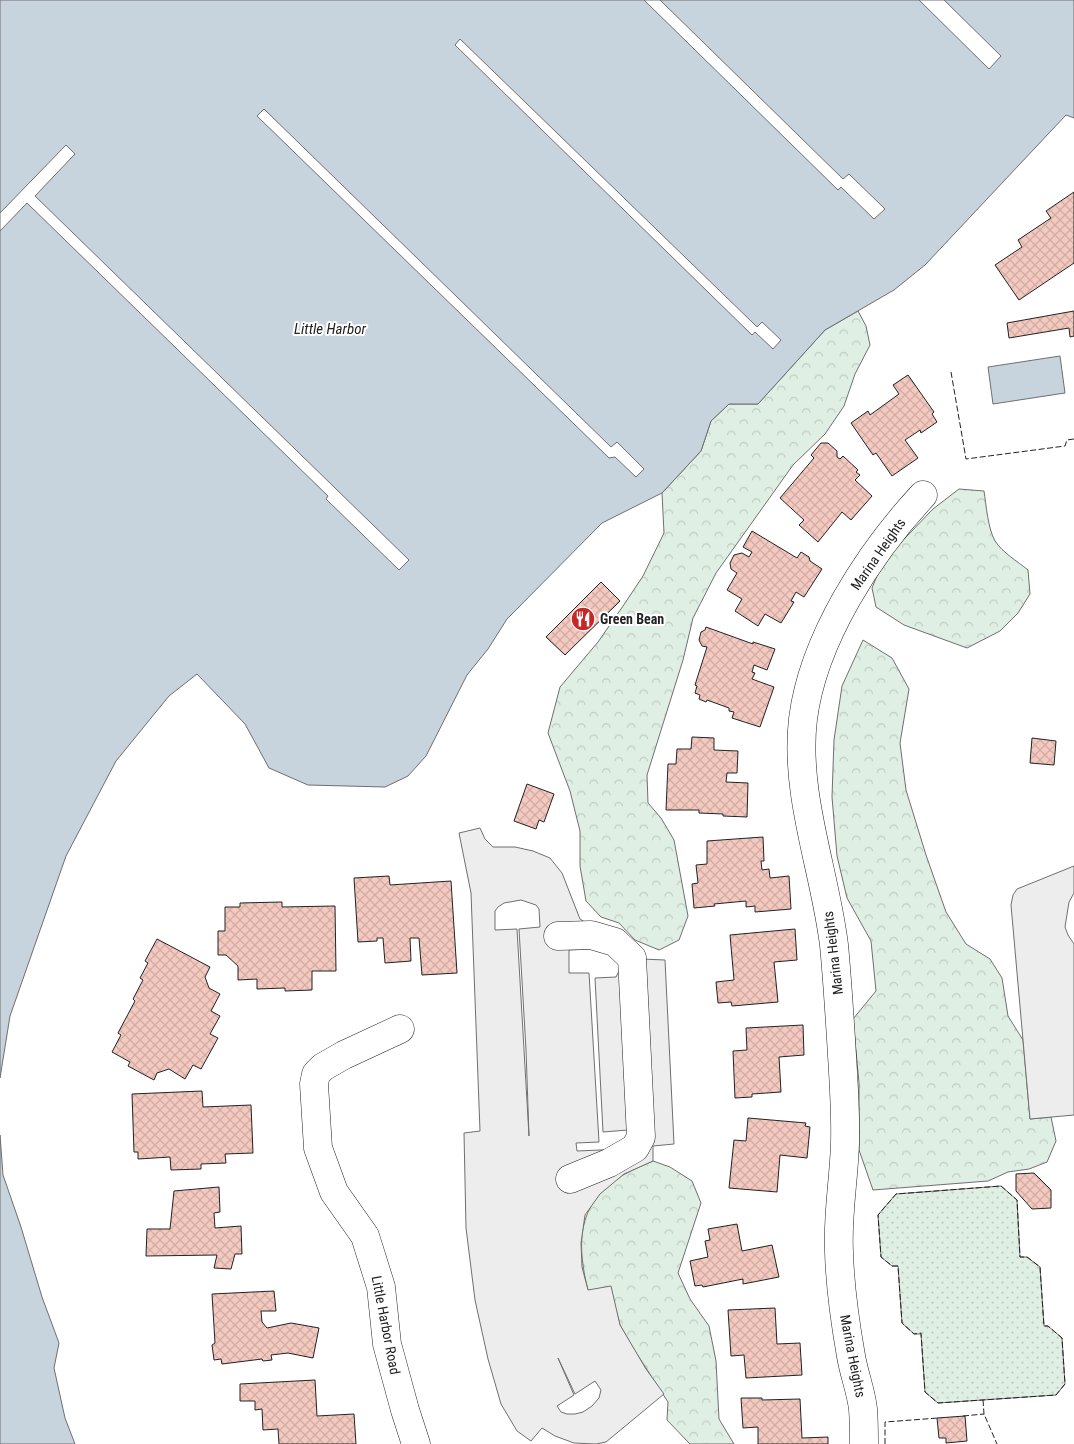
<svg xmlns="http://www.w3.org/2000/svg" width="1074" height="1444" viewBox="0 0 1074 1444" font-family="'Roboto Condensed',sans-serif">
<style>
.forest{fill:url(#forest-crowns);stroke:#6f6f6f}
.park{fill:url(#park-dots);stroke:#6f6f6f}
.parking{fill:#ededed;stroke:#6f6f6f;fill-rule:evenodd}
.water{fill:#c7d3dd;stroke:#6f6f6f}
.pier{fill:#fff;stroke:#6f6f6f}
.building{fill:url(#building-cross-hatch);stroke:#222}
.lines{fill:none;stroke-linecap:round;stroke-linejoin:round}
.minor-casing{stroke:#222;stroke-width:29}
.minor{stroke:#fff;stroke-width:28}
.fence{stroke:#222;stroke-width:1;stroke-dasharray:6 2.5;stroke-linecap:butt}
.labels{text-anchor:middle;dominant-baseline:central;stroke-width:4;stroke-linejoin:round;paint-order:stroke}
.street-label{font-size:14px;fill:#222;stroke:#fff}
.poi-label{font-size:14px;font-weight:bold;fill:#222;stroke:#fff;text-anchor:start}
.water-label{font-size:15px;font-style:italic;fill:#222;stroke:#fff}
</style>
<defs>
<pattern id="forest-crowns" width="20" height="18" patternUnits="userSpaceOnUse" patternTransform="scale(1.25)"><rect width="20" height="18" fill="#e0efe3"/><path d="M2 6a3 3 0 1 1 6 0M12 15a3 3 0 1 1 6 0" fill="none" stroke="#c0cdc2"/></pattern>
<pattern id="park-dots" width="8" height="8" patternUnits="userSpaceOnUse" patternTransform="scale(1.25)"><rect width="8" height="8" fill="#e0efe3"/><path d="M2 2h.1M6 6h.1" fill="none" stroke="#c0cdc2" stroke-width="1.8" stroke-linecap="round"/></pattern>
<pattern id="building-cross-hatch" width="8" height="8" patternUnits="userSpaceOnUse" patternTransform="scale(1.25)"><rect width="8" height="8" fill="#f3c9c0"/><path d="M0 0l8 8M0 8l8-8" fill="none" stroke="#d0aca5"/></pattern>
</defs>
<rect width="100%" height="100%" fill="#fff"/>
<g class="forest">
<path d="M858 311 866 326 870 345 855 374 844 406 825 434 793 465 716 573 693 618 683 660 647 775 648 803 661 818 674 840 688 916 679 940 659 950 635 940 619 923 601 917 586 901 580 866V831L570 791 548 733 560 687 598 642 623 606 643 576 664 533 662 493 701 451 711 421 729 404H758L825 330Z"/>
<path d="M959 489 984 491C986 504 988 529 995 541 1003 553 1017 561 1028 570L1030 594 1018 613 1000 631 967 648 904 625 876 607 872 588 883 561 933 509Z"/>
<path d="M863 640 892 658 909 689 900 743 906 790 926 855 946 912 966 944 990 959 1002 978 1008 1016 1023 1040 1030 1119 1051 1117 1056 1141 1047 1162 1029 1169 1008 1172 988 1181 873 1190 859 1150V1083L853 1019 876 991 871 941 847 898 837 856 832 797 834 740 842 686Z"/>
<path d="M653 1161 670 1167 692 1181 701 1203 678 1273 690 1299 709 1326 716 1361 719 1419 734 1444H690L667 1420 668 1402 633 1348 620 1325 615 1307 588 1290C576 1242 577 1201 625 1174 634 1169 644 1165 653 1161Z"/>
</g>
<path class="park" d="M1001 1186 1017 1200 1020 1257H1027L1040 1267 1044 1326H1048L1062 1338 1065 1384 1056 1395 938 1403 925 1392 921 1334H914L902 1323 898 1266H892L881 1257 878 1215 896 1194Z"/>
<g class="parking">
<path d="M480 828 485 839 493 847H515L533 851 550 858 562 873 580 919 641 959 665 960 674 1144 653 1146V1161L624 1174 600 1194 585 1215 581 1243 582 1267 588 1290 611 1286 620 1325 646 1369 664 1394 606 1442 596 1444 574 1443 555 1436 542 1428 531 1441 517 1431 501 1404 488 1359 475 1300 466 1228 464 1133 480 1131 471 893 459 833ZM521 900 536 905 539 909 540 927 519 929 526 1050 529 1136 517 929 495 930V911L498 907 504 903ZM592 949 613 952 618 959 619 971 616 977 595 978 603 1132 628 1130 627 1142 623 1149 577 1151 576 1143 599 1142 589 973H569V950ZM558 1358 575 1394 595 1381 601 1390 599 1398 592 1406 583 1412 575 1414H567L561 1412 557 1406 574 1395Z"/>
<path d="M1074 866V893L1069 902 1065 927 1068 935 1074 944V1115L1030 1119 1011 905 1013 895 1017 889Z"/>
</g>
<g class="water">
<path d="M0 0H1074V118L1066 115 925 265 894 290 825 330 758 404H729L711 421 701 451 662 493 602 523 507 619 488 649 467 675 426 756 408 776 385 787 308 785 269 768 245 724 197 674 169 696 116 761 66 856 10 1016 0 1078Z"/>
<path d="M1060 356 1065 393 993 404 988 367Z"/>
<path d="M0 1135 3 1175 21 1227 42 1297 59 1343 54 1368 65 1418 75 1444H0Z"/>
</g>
<g class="pier">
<path d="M644 0H660L843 179 849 174 885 209 874 219 841 187 838 190Z"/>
<path d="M919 0H944L1001 56 989 69Z"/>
<path d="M460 39 754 324 757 327 762 322 781 340 773 349 755 332 752 335 455 45Z"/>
<path d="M264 109 611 447 617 442 644 469 636 477 615 457 609 458 606 455 257 116Z"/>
<path d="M66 145 75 154 35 196 409 560 399 570 326 499 328 496 27 203 0 231V213Z"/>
</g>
<g class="building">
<path d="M1074 192V263L1019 300 995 265 1022 247 1018 240 1051 218 1046 211Z"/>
<path d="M1074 311V336L1070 337 1069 328 1009 338 1007 323Z"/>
<path d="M908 375 934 412 932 414 937 422 921 433 920 430 905 440 918 458 892 476 876 453 873 455 851 423 868 411 870 415 899 394 893 385Z"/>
<path d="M821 443H828L837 451V457L840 459 843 456 858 470 856 472 860 475 855 480 872 496 851 520 842 512 818 542 799 525 804 520 780 498 814 458 811 455Z"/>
<path d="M752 531 797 558 801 552 809 557 810 561 822 569 804 597 796 592 791 601 794 602 781 623 765 614 758 626 735 611 742 599 727 590 737 573 731 569 730 563 734 555 742 553 749 557 752 552 743 547Z"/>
<path d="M601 582 620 601 565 655 546 637Z"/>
<path d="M706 627 753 644V642L775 649 767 670 754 665 752 672 755 673 752 679 774 687 760 727 732 718 734 712 729 711V708L707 700 706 702 699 699 700 695 695 693 697 686 695 685 707 647 702 646 699 640 701 632 705 630Z"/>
<path d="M692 737 714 738V750L738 751 737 773H727L726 782 748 783 747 817 723 816V814L699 813V810H666L668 764H676L677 749H691Z"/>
<path d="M1032 738 1056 741 1054 765 1030 763Z"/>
<path d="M527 784 554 794 544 822 539 820 536 829 514 821Z"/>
<path d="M763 837 764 861H761L762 870 769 869 770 878 789 876 791 909 755 912V906L746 907V901L714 904 715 906 694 908 692 884 698 883 696 865 707 864V841Z"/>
<path d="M389 876 390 885 451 881 457 973 422 975 419 938H410L411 961 385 963 383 938H377V941L358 942 354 878Z"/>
<path d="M282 902V907L335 906 336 971H312V990L285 991V988L257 989V979L238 980V966L226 955H218V931H225V907H240V903Z"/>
<path d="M795 929 797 960 774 962 778 1002 732 1006 731 1002 718 1003 716 982 734 980 730 935Z"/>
<path d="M157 939 210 967 205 977 209 988 220 994 211 1011 220 1016 210 1034 218 1038 201 1069 193 1065 185 1079 169 1069 157 1073 154 1080 128 1066 130 1062 112 1052 121 1035 118 1033 135 1001 133 999 143 980 140 978 148 963 145 961Z"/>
<path d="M803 1025 804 1055 779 1057 781 1092 752 1094V1097L735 1098 733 1051 747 1050 746 1028Z"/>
<path d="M202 1091 203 1107 251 1105 253 1153 225 1154 226 1163 201 1164V1169L171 1170 170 1157 138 1159V1152H134L132 1094Z"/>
<path d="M748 1118 806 1123 805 1126 810 1127 807 1158 780 1155 777 1192 729 1188 734 1140 746 1141Z"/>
<path d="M1034 1173 1051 1190V1208L1032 1209 1016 1191V1174Z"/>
<path d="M219 1187 220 1212 214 1213 215 1228 241 1226 242 1254H235L231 1269 214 1268 217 1255 146 1256 147 1229H170L174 1191Z"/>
<path d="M737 1224 742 1251 772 1245 779 1277 743 1284V1279L703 1287 702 1285 695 1286 690 1261 708 1257 705 1241 710 1240 708 1229Z"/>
<path d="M274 1291 276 1311H261L262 1322 267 1328 291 1323 319 1328 313 1358 288 1353 271 1355 272 1360 263 1361 262 1359 222 1364 221 1359 214 1360 212 1345 215 1343 212 1294Z"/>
<path d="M775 1308 777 1344 800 1343 802 1375 746 1378 744 1355 731 1356 728 1310Z"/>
<path d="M315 1380 317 1416 354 1414 356 1444H279L278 1429 263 1430 262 1409 255 1410V1401H240V1384Z"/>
<path d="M741 1398H762V1400L800 1399 802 1438 828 1437V1444H758V1427L743 1428Z"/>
<path d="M965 1416 967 1441 946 1443V1438H939L937 1418Z"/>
</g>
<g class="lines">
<g class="minor-casing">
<g id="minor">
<path d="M558 936 591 935 615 942 632 958 641 1137 635 1148 609 1163 570 1179"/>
<path d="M400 1029 344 1055 323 1067 316 1074 314 1084 318 1148 334 1192 365 1236 381 1287 387 1344 405 1410 416 1444"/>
<path d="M864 1444C864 1433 864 1421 863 1409 861 1391 854 1374 851 1356 845 1322 840 1287 839 1252 837 1216 844 1179 845 1143 846 1108 843 1074 841 1039 839 1008 837 976 834 945 825 871 794 794 803 719 813 639 869 553 923 495"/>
</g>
</g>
<use href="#minor" class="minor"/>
<g class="fence">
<path d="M951 372 966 459 1065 446 1067 440 1074 439"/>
<path d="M1001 1186 1017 1200 1020 1257H1027L1040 1267 1044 1326H1048L1062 1338 1065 1384 1056 1395 938 1403 925 1392 921 1333 914 1334 902 1323 898 1266H892L881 1257 878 1215 896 1194Z"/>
<path d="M983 1400 984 1414 997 1444"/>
<path d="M963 1416 984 1414"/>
<path d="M885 1444V1422L938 1418"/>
</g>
</g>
<defs>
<g id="restaurant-disc" transform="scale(1.25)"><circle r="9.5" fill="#c62828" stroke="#fff"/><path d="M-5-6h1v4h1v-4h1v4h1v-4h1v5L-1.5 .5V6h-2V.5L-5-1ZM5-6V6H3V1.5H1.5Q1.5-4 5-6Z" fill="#fff"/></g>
</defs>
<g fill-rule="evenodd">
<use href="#restaurant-disc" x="583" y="619"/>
</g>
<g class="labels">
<g class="street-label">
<text transform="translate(878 554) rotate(-55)">Marina Heights</text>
<text transform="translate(833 953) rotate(-97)">Marina Heights</text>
<text transform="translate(386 1325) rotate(79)">Little Harbor Road</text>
<text transform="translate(853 1356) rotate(79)">Marina Heights</text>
</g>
<g class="poi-label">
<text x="600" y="619">Green Bean</text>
</g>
<g class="water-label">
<text x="330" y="329">Little Harbor</text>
</g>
</g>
</svg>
